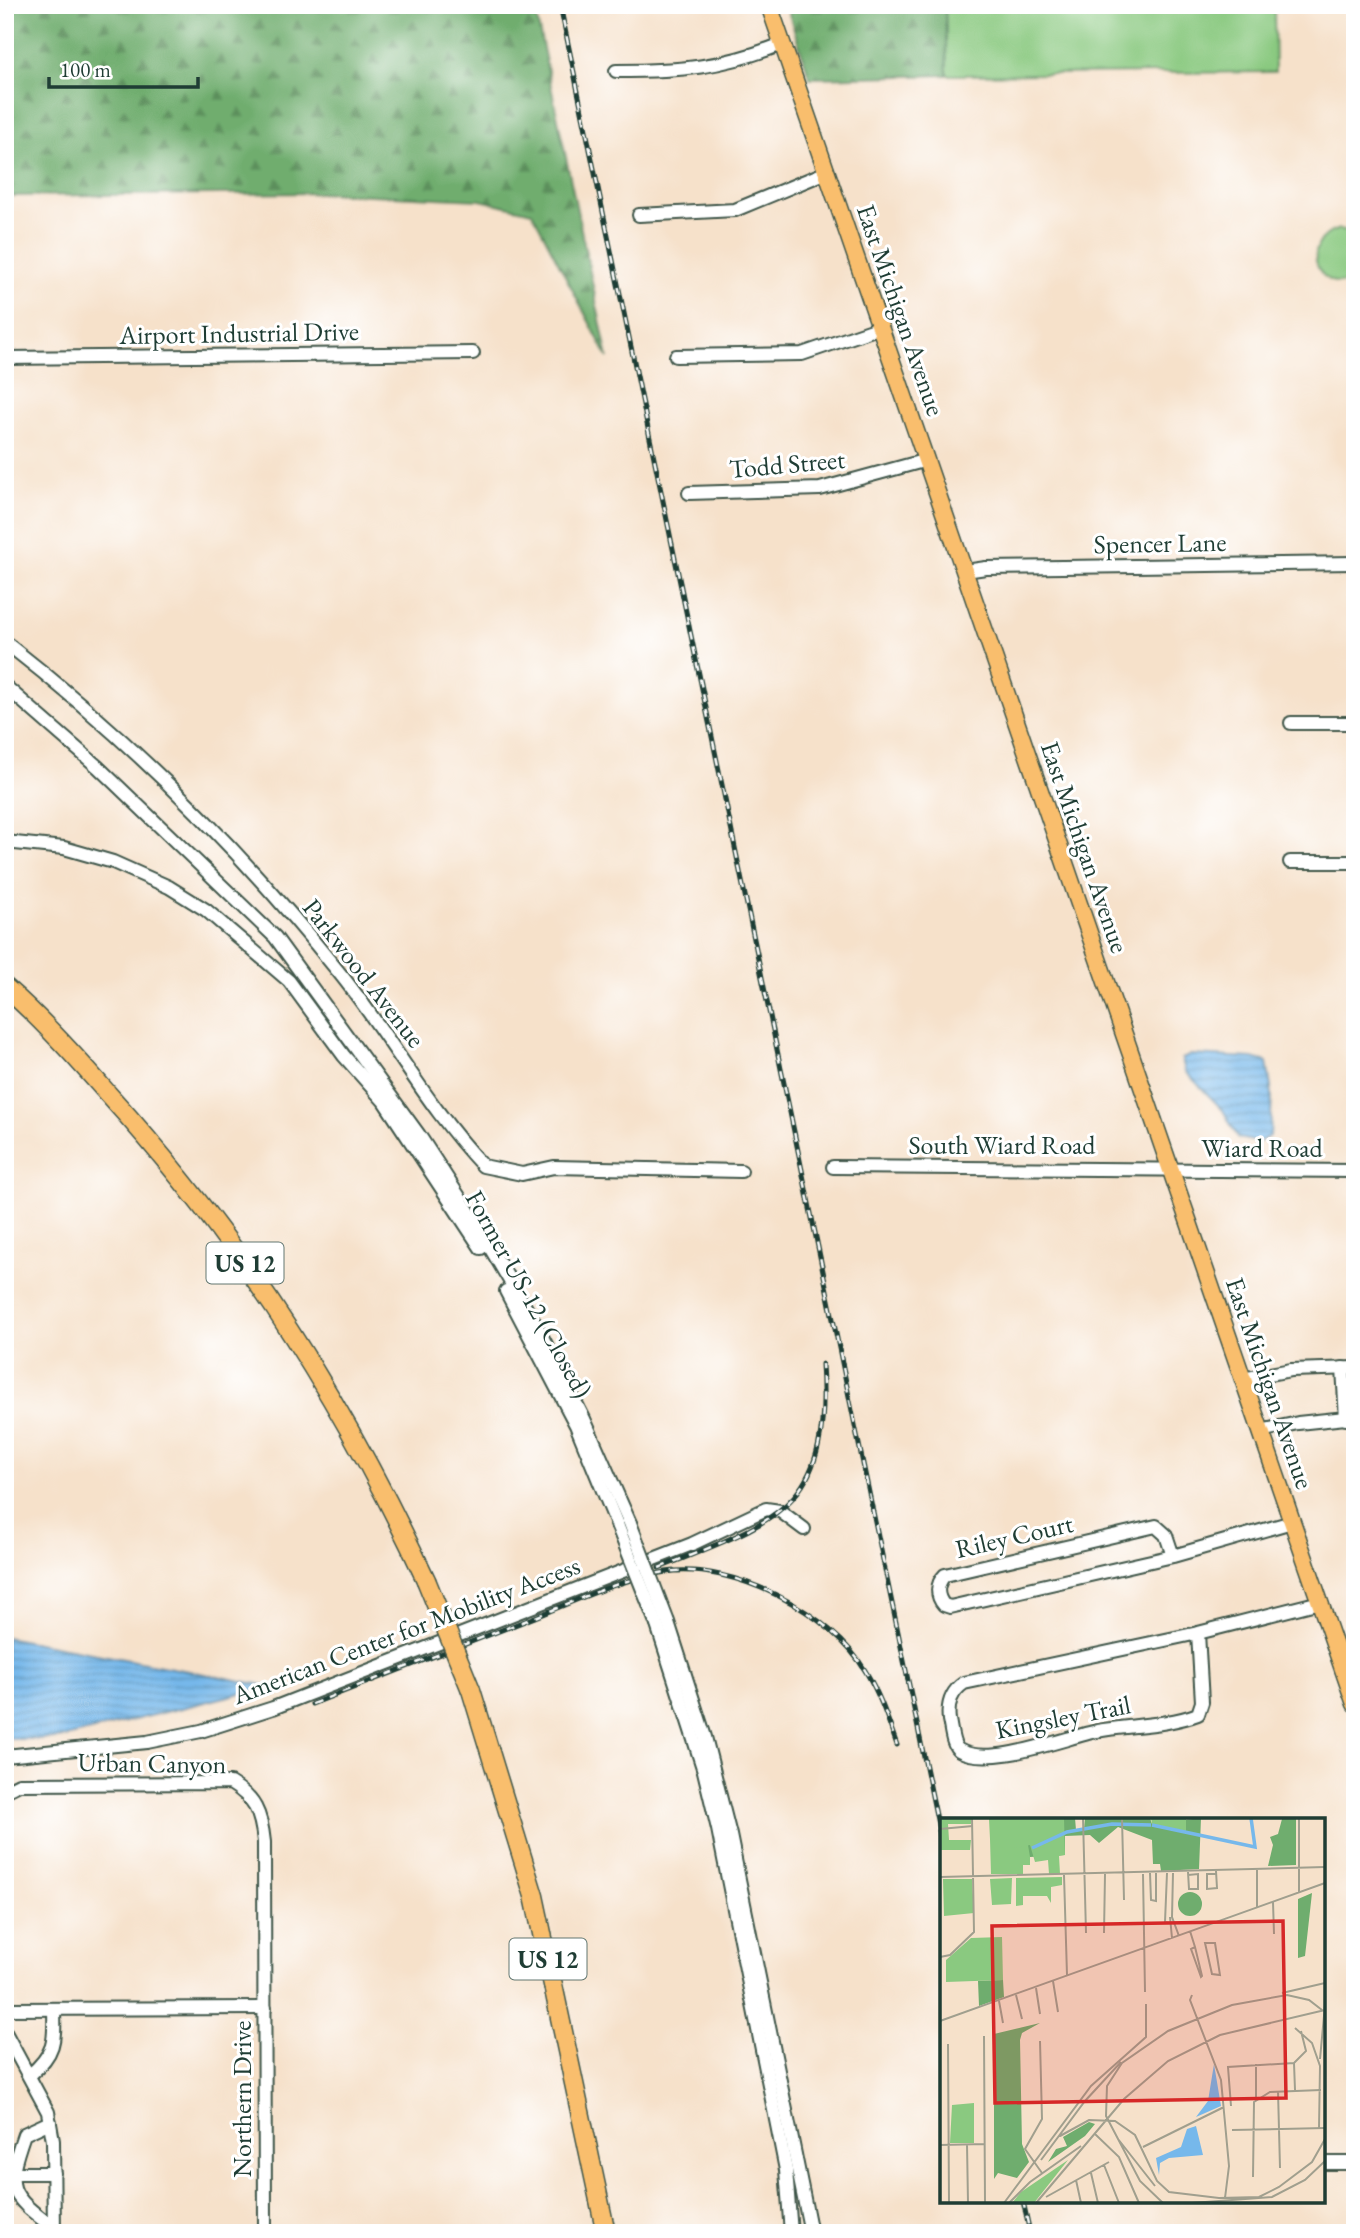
<svg xmlns="http://www.w3.org/2000/svg" width="1360" height="2238" viewBox="0 0 1360 2238" font-family="'EB Garamond',serif">
<style>
.green{fill:#8ac980;stroke:#54835a;stroke-width:2}
.forest{fill:url(#forest-firs);stroke:#477551;stroke-width:2}
.water{fill:url(#water-rules);stroke:#4a7a90;stroke-width:2}
.lines{fill:none;stroke-linecap:round;stroke-linejoin:round}
.minor-casing{stroke:#3f564a;stroke-width:16}
.major-casing{stroke:#3f564a;stroke-width:19}
.highway-casing{stroke:#3f564a;stroke-width:21}
.minor{stroke:#fff;stroke-width:12}
.major{stroke:#f9be6d;stroke-width:16}
.highway{stroke:#f9be6d;stroke-width:18}
.rail-casing{stroke:#1f3d34;stroke-width:5}
.rail{stroke:#fff;stroke-width:2.5;stroke-dasharray:8;stroke-linecap:butt}
.minor-bridge-casing{stroke:#3f564a;stroke-width:16;stroke-linecap:butt}
.highway-bridge-casing{stroke:#3f564a;stroke-width:21;stroke-linecap:butt}
.minor-bridge{stroke:#fff;stroke-width:12}
.highway-bridge{stroke:#f9be6d;stroke-width:18}
.labels{text-anchor:middle;dominant-baseline:central;stroke-width:6;stroke-linejoin:round;paint-order:stroke}
.shield{fill:#fff;stroke:#627771;stroke-width:2}
.shield-label{font-size:24px;font-weight:bold;fill:#1f3d34}
.street-label{font-size:26px;fill:#1f3d34;stroke:#fff}
.inset-river{fill:none;stroke:#76b8eb;stroke-width:3.5}
.inset-road{fill:none;stroke:#a09f8e;stroke-width:2}
.view{fill:#d62828;fill-opacity:0.15;stroke:#d62828;stroke-width:3.5}
.inset-edge{fill:none;stroke:#1f3d34;stroke-width:3.5}
</style>
<defs>
<pattern id="forest-firs" width="22" height="20" patternUnits="userSpaceOnUse" patternTransform="scale(1.75)"><rect width="22" height="20" fill="#6fad6e"/><path d="M5 1l3.5 6h-7zM16 11l3.5 6h-7z" fill="#5b8e5b"/></pattern>
<pattern id="water-rules" width="6" height="5" patternUnits="userSpaceOnUse" patternTransform="scale(1.75)"><rect width="6" height="5" fill="#76b8eb"/><path d="M0 2.5h6" fill="none" stroke="#6097bf"/></pattern>
</defs>
<rect width="100%" height="100%" fill="#fff"/>
<filter id="ink" filterUnits="userSpaceOnUse"><feTurbulence type="fractalNoise" baseFrequency=".0143" numOctaves="2"/><feDisplacementMap in="SourceGraphic" scale="14" xChannelSelector="R" yChannelSelector="G"/><feConvolveMatrix kernelMatrix="1 2 1 2 8 2 1 2 1" color-interpolation-filters="sRGB"/></filter>
<filter id="wash" filterUnits="userSpaceOnUse"><feTurbulence type="fractalNoise" baseFrequency=".00686" numOctaves="4" result="noise"/><feDisplacementMap in="SourceGraphic" scale="28" xChannelSelector="R" yChannelSelector="G"/><feGaussianBlur stdDeviation="1.57" result="paint"/><feColorMatrix in="noise" values="0 0 0 0 0 0 0 0 0 0 0 0 0 0 0 0 0 1.4 0 .05"/><feComposite in="paint" operator="in"/></filter>
<g filter="url(#wash)">
<rect width="100%" height="100%" fill="#f6e1ca"/>
<g class="green">
<path d="M945 5H1274L1275 72 947 75Z"/>
<path d="M1339 229 1355 233V280C1319 297 1296 242 1339 229Z"/>
</g>
<g class="forest">
<path d="M5 5H534L608 358 532 212 480 200 326 193 5 196Z"/>
<path d="M786 5H945L947 75 810 78Z"/>
</g>
<g class="water">
<path d="M1191 1055 1253 1058 1267 1062 1272 1094 1270 1136 1258 1142 1238 1138 1223 1110 1185 1071 1182 1059Z"/>
<path d="M5 1637 269 1686 58 1739H5Z"/>
</g>
</g>
<g filter="url(#ink)">
<g class="lines">
<g class="minor-casing">
<g id="minor">
<path d="M616 71C681 71 721 68 782 44"/>
<path d="M639 215 735 210 827 172"/>
<path d="M676 356 802 354 881 327"/>
<path d="M5 358 473 353"/>
<path d="M689 493 820 489 927 460"/>
<path d="M965 571 986 568 1355 563"/>
<path d="M5 642C127 737 240 849 337 970 388 1032 427 1107 483 1166L522 1174 554 1167 741 1171"/>
<path d="M5 686 98 767 275 937 419 1135 469 1212 536 1325 584 1419 630 1523"/>
<path d="M1291 723H1355"/>
<path d="M5 842 64 848 113 862 169 887 206 910 289 981 344 1056 384 1101 481 1248"/>
<path d="M1290 862H1355"/>
<path d="M833 1167 1355 1171"/>
<path d="M506 1291 576 1425 618 1527"/>
<path d="M1343 1368 1346 1419"/>
<path d="M1242 1379 1291 1370 1355 1368"/>
<path d="M1260 1431 1298 1423 1355 1417"/>
<path d="M1173 1556 1166 1535 1156 1526 945 1575C936 1584 936 1596 944 1605L950 1607 1173 1556 1292 1522"/>
<path d="M668 1622 705 1737 730 1835 811 2233"/>
<path d="M657 1625 704 1771 718 1829 786 2170 791 2233"/>
<path d="M1198 1633 1202 1702 1198 1714C1166 1726 1130 1725 1097 1731 1064 1738 989 1768 959 1750 952 1746 951 1728 949 1720 947 1704 951 1692 964 1683Z"/>
<path d="M1198 1633 1320 1602"/>
<path d="M5 1756 147 1742 201 1731 273 1708 692 1544 766 1509 780 1511 804 1529"/>
<path d="M5 1791 19 1784 230 1783C255 1798 261 1813 264 1842L265 2233"/>
<path d="M5 2009 265 2008"/>
<path d="M5 2032 48 2112 53 2141 54 2233"/>
<path d="M30 2075C55 2053 55 2042 54 2010"/>
<path d="M50 2122 24 2134C5 2189 7 2193 54 2228"/>
<path d="M1323 2163H1355"/>
<path d="M5 2173H54"/>
</g>
</g>
<g class="major-casing">
<path id="major" d="M769 5 1355 1704"/>
</g>
<g class="highway-casing">
<g id="highway">
<path d="M5 987C42 1019 76 1057 108 1094 240 1239 344 1403 426 1580"/>
<path d="M471 1690 534 1896 606 2233"/>
</g>
</g>
<use href="#minor" class="minor"/>
<use href="#major" class="major"/>
<use href="#highway" class="highway"/>
<g class="rail-casing">
<g id="rail">
<path d="M560 5 942 1844"/>
<path d="M659 1568C777 1520 832 1509 822 1364"/>
<path d="M312 1704C385 1675 458 1647 530 1619 574 1602 619 1579 666 1572 734 1562 832 1613 866 1672 880 1695 888 1720 897 1745"/>
<path d="M1023 2201 1030 2233"/>
</g>
</g>
<use href="#rail" class="rail"/>
<g class="minor-bridge-casing">
<g id="minor-bridge">
<path d="M630 1523 668 1622"/>
<path d="M618 1527 657 1625"/>
</g>
</g>
<g class="highway-bridge-casing">
<path id="highway-bridge" d="M426 1580 471 1690"/>
</g>
<use href="#minor-bridge" class="minor-bridge"/>
<use href="#highway-bridge" class="highway-bridge"/>
</g>
</g>
<g class="labels">
<g class="shield">
<rect x="206.5" y="1242.5" width="77" height="41" rx="5"/>
<rect x="509.5" y="1938.5" width="77" height="41" rx="5"/>
</g>
<g class="shield-label">
<text x="245" y="1263">US 12</text>
<text x="548" y="1959">US 12</text>
</g>
<g class="street-label">
<text transform="translate(901 310) rotate(71)">East Michigan Avenue</text>
<text transform="translate(239 333) rotate(-1)">Airport Industrial Drive</text>
<text transform="translate(787 464) rotate(-5)">Todd Street</text>
<text transform="translate(1160 543) rotate(-1)">Spencer Lane</text>
<text transform="translate(1085 847) rotate(71)">East Michigan Avenue</text>
<text transform="translate(364 973) rotate(52)">Parkwood Avenue</text>
<text x="1002" y="1145">South Wiard Road</text>
<text x="1262" y="1148">Wiard Road</text>
<text transform="translate(529 1294) rotate(61)">Former US-12 (Closed)</text>
<text transform="translate(1270 1383) rotate(71)">East Michigan Avenue</text>
<text transform="translate(1014 1536) rotate(-13)">Riley Court</text>
<text transform="translate(406 1630) rotate(-21)">American Center for Mobility Access</text>
<text transform="translate(1063 1717) rotate(-11)">Kingsley Trail</text>
<text transform="translate(152 1763) rotate(1)">Urban Canyon</text>
<text transform="translate(242 2099) rotate(-90)">Northern Drive</text>
</g>
</g>
<g transform="translate(940 1818)">
<rect width="385" height="385" fill="#f6e1ca"/>
<path d="M0 0H31V6H8L9 22H31L30 32H0ZM67 8 69 27H90V47H83V56H51L50 21ZM122 59V67L111 69V85L107 78H83V87L76 88V60ZM72 60 71 86 52 87 50 61ZM3 61H32L34 95 4 98ZM62 119 63 162 6 164V142L31 120ZM34 285V325H10L12 287ZM128 342 94 385H72L81 374Z" fill="#8ac980"/>
<path d="M124 0H135L136 12 144 11 145 0H210L212 6 261 0 259 51 221 53 220 46H213L212 22 178 9 159 25 150 17 125 18V37L90 39 88 27 124 11ZM356 0V47L328 48 333 27 330 19 338 16 342 1ZM238 86a12 12 0 1 1 24 0a12 12 0 1 1-24 0ZM372 75 365 138 358 140V81ZM63 162 64 179 39 188 38 163ZM100 205 82 215 80 222 82 326 89 344 77 360 58 355 54 361V216ZM149 304 155 306 145 318 108 344 116 331 127 328 123 319Z" fill="#6fad6e"/>
<path d="M124 0 125 37 119 38 120 56H109L108 42 95 44 90 27 77 30 50 21 49 1H34ZM211 0H246V13L212 6Z" fill="#8ac980"/>
<path d="M274 246 281 288 256 299 268 283ZM256 308 263 337 229 340 220 345 219 357 216 340 241 329 247 311Z" fill="#76b8eb"/>
<path class="inset-river" d="M212 7 315 29 311 0M92 30 127 14 172 6 211 7"/>
<path class="inset-road" d="M143 0 146 115M182 0 184 82M359 0V74M0 11 33 8M276 53 277 70 267 71V56H276M248 54 249 71H258V56L248 57M210 55 211 82 216 83V55M227 55 225 104 230 105M233 55 232 99 239 118M203 56 205 174M124 57 127 157M0 59 385 49M333 84 334 116M317 89V51M230 99 232 120M250 113 255 129 262 158 261 159 251 131 255 129M164 115 165 56M265 125H275L280 157 272 156ZM0 139 10 137 34 114 32 0M113 163 118 194M96 170 100 196M342 175 385 165M76 177 82 201M252 177 250 182 281 262 289 348 285 380M59 183 63 205M0 203 385 65M355 210 372 225 380 248 379 311M44 218 45 385M100 223 102 301 85 331 102 355M8 226 9 385M380 241 385 187M354 245 355 272M338 273 340 350M316 283V246M291 288 288 249 354 245 366 233 361 213M292 312 385 310M155 316 179 339 199 385M120 318 149 302 175 303 195 317 217 363 229 374 279 380 319 379 339 369 372 344 385 321M178 321 215 368M27 326 28 385M0 327 45 326M203 329 284 289M101 342 145 283 181 244M164 347 179 385M151 355 158 385M313 359 314 284 330 274 381 272M136 362 141 385M106 379 169 344M64 385 151 268 206 219V186M69 385 90 364 141 328M96 385 184 281 228 243 280 217 385 192M223 385 200 363 166 298 167 268 182 245 228 213 292 187 347 177 369 182 382 192M252 385 332 379 365 362 385 343"/>
<path class="view" d="M343 103 346 280 55 285 52 108Z"/>
<rect width="385" height="385" class="inset-edge"/>
</g>
<rect width="1360" height="2238" fill="none" stroke="#fff" stroke-width="28"/>
<path d="M49 77v10h149v-10" fill="none" stroke="#1f3d34" stroke-width="3.5"/>
<text x="60" y="77" font-size="21" fill="#1f3d34" stroke="#ffffff" stroke-width="5" paint-order="stroke">100 m</text>
</svg>
